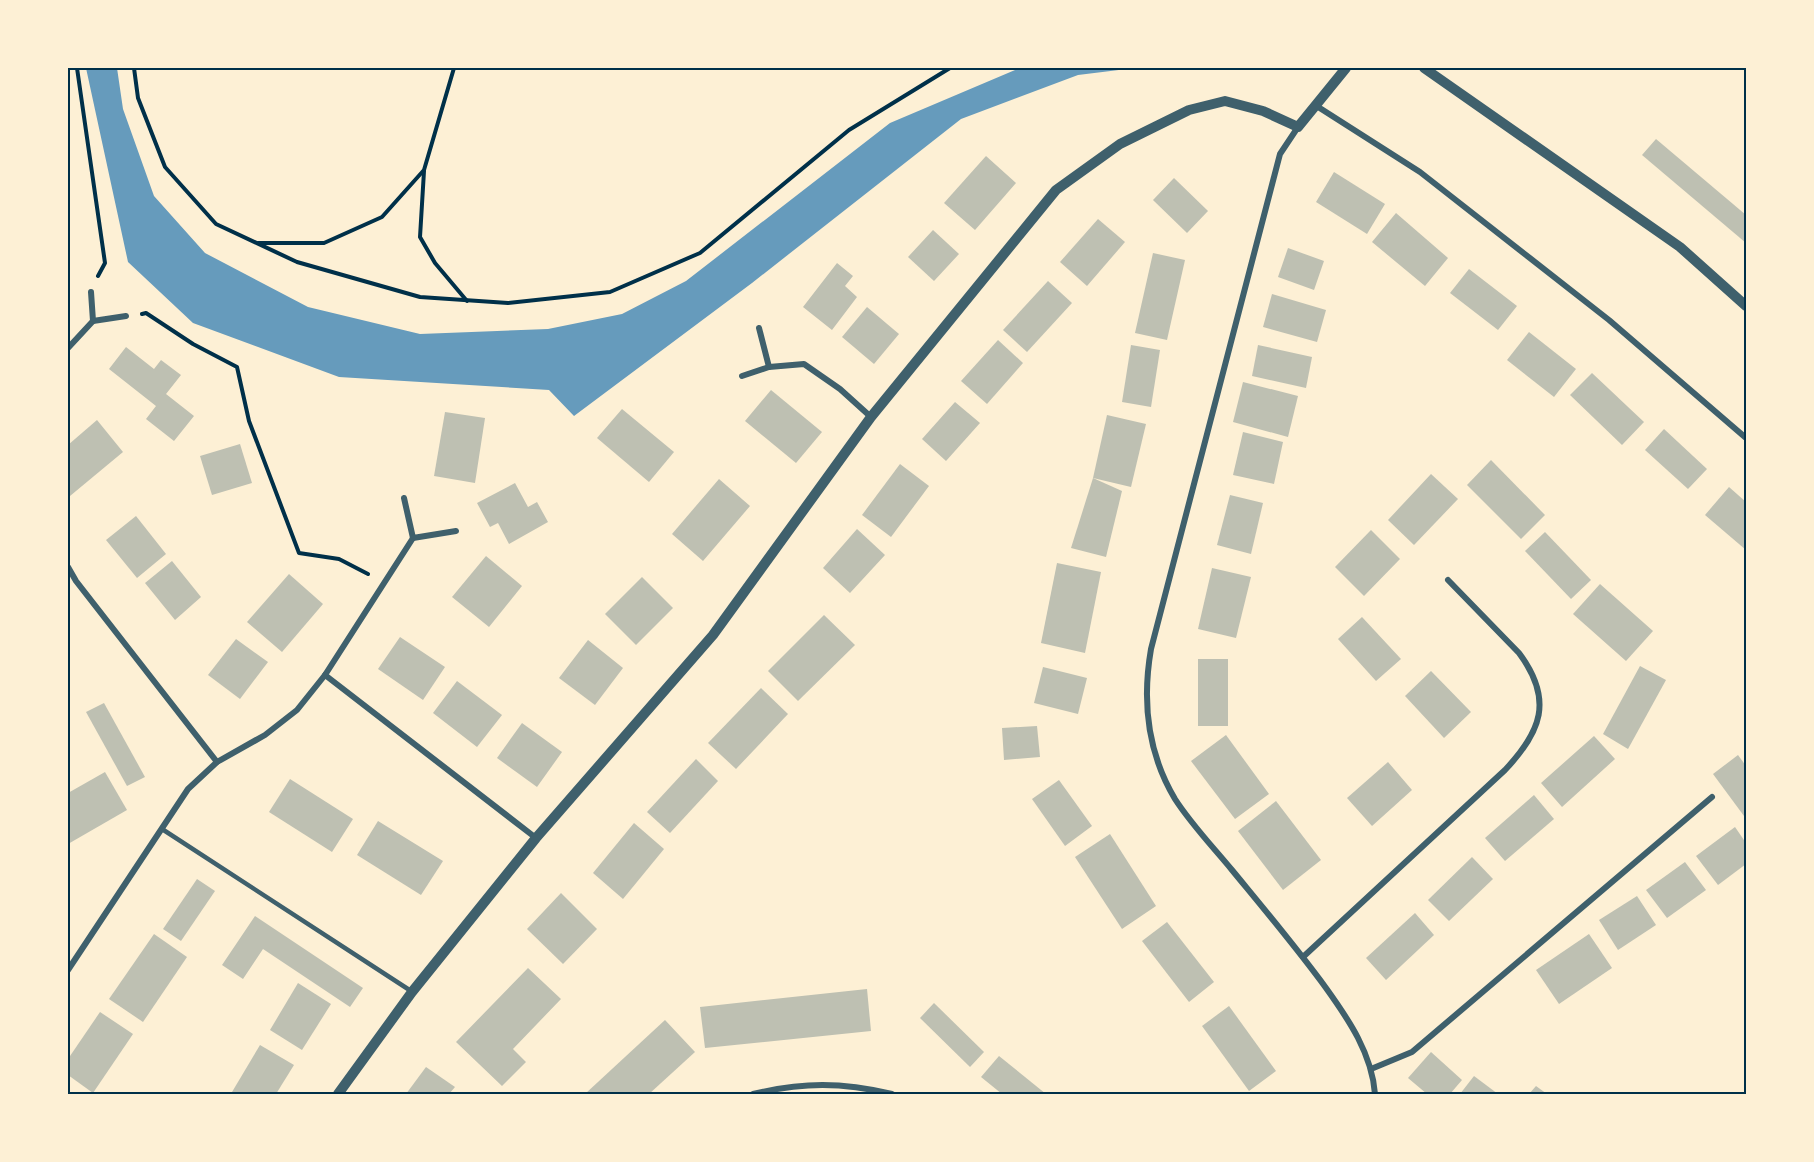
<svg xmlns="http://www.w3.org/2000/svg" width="1814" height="1162" viewBox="0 0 1814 1162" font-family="'Roboto Condensed',sans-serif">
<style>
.water{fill:#669bbc}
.building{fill:#bec0b2}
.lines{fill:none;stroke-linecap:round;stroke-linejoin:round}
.path{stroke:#003049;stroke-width:4}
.service{stroke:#3f606c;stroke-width:4.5}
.minor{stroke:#3f606c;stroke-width:6}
.tertiary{stroke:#3f606c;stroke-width:10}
.neatline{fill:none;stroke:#003049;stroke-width:2}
</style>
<rect width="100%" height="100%" fill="#fdf0d5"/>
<path class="water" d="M86 68H117L123 109 154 196 205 253 308 307 420 334 548 329 622 314 686 281 890 123 1020 68H1135L1078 75 961 119 752 283 574 416 549 390 339 377 193 323 128 262Z"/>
<g class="building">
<path d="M1656 139 1746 215V243L1642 155Z"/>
<path d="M986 156 1016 183 975 230 944 203Z"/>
<path d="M1334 172 1385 204 1367 234 1316 202Z"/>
<path d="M1174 178 1208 211 1187 233 1153 200Z"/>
<path d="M1396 213 1448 258 1425 286 1372 242Z"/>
<path d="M1098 219 1125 242 1087 286 1060 262Z"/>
<path d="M933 230 959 254 934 281 908 257Z"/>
<path d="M1288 248 1324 261 1314 290 1278 277Z"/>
<path d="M1153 253 1185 260 1167 340 1135 333Z"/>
<path d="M837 263 853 276 845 286 857 297 832 330 803 307Z"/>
<path d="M1469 269 1517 306 1498 330 1450 293Z"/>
<path d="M1048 281 1072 303 1027 352 1003 330Z"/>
<path d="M1272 294 1326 310 1317 342 1263 327Z"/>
<path d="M867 307 899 334 874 364 842 337Z"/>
<path d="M1529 332 1576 369 1554 397 1507 360Z"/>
<path d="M998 340 1023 363 987 404 961 381Z"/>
<path d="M1131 345 1160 350 1151 407 1122 402Z"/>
<path d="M1258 345 1312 357 1306 388 1252 376Z"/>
<path d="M126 347 154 369 161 360 181 375 166 394 194 416 174 441 146 419 156 406 109 369Z"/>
<path d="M1592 373 1644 422 1622 445 1570 395Z"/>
<path d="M1243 382 1298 396 1288 437 1233 422Z"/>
<path d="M771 390 822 432 796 463 745 421Z"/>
<path d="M955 402 980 423 946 461 922 439Z"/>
<path d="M622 409 674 452 649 482 597 438Z"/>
<path d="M445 412 485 418 475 483 434 476Z"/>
<path d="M1107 415 1146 424 1131 487 1093 478Z"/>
<path d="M97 420 123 452 70 496 68 494V445Z"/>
<path d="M1664 429 1707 469 1688 489 1645 450Z"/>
<path d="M1243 432 1283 442 1274 484 1233 475Z"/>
<path d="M240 444 252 483 212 495 200 456Z"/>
<path d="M1491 460 1545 515 1521 539 1467 485Z"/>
<path d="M900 464 929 486 891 537 862 515Z"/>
<path d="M1431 474 1458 499 1414 545 1388 520Z"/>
<path d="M1093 478 1122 491 1106 557 1071 548Z"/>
<path d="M719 479 750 506 703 561 672 534Z"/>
<path d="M515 483 528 507 537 502 548 522 509 544 498 523 490 527 477 503Z"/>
<path d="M1729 487 1746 502V550L1705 515Z"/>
<path d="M1230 495 1263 503 1251 554 1217 545Z"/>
<path d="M136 516 166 554 137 578 106 540Z"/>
<path d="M857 529 885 555 850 593 823 568Z"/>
<path d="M1371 530 1400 559 1364 596 1335 567Z"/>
<path d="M1545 532 1591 580 1571 599 1525 551Z"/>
<path d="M486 556 522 586 489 627 452 597Z"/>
<path d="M172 561 201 597 175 620 145 583Z"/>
<path d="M1057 563 1101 572 1085 653 1041 643Z"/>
<path d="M1212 568 1251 577 1236 638 1198 629Z"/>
<path d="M289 574 323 604 282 652 247 622Z"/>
<path d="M642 577 673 608 636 645 605 614Z"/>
<path d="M1600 584 1653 631 1626 661 1573 614Z"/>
<path d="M824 615 855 645 798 701 768 671Z"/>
<path d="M1362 617 1401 659 1376 681 1338 639Z"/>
<path d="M400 637 445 667 423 700 378 669Z"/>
<path d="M236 639 268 662 240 699 208 675Z"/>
<path d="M588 640 623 668 595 705 559 678Z"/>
<rect x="1198" y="659" width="30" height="67"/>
<path d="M1640 666 1666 680 1628 749 1603 734Z"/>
<path d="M1043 667 1087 678 1078 714 1034 703Z"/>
<path d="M1431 671 1471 712 1444 738 1405 696Z"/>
<path d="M457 681 502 715 477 747 433 713Z"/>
<path d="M761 688 788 714 736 769 708 743Z"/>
<path d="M104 703 145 777 127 786 86 712Z"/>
<path d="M522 723 562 752 537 787 497 758Z"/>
<path d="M1037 726 1040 757 1004 760 1002 728Z"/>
<path d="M1226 735 1269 794 1235 819 1191 761Z"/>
<path d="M1594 736 1615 759 1562 807 1541 783Z"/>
<path d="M1738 755 1746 766V815L1744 816 1713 774Z"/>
<path d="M696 759 718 781 670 833 647 812Z"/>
<path d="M1388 762 1412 790 1372 826 1347 798Z"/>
<path d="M105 772 127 810 68 844V793Z"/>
<path d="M290 779 353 819 332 852 269 812Z"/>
<path d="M1059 780 1092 826 1065 846 1032 799Z"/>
<path d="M1534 795 1554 819 1505 861 1485 838Z"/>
<path d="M1276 801 1321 860 1283 890 1238 831Z"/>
<path d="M378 821 443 861 421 895 357 855Z"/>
<path d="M634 823 664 849 623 899 593 873Z"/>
<path d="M1735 827 1746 843V864L1718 885 1696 856Z"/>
<path d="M1110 834 1156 906 1122 929 1075 857Z"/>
<path d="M1472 857 1493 879 1449 921 1428 900Z"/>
<path d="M1685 862 1706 890 1667 918 1646 890Z"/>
<path d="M197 879 215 891 181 941 163 929Z"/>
<path d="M561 893 597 929 563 964 527 929Z"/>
<path d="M1637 896 1656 925 1618 950 1599 920Z"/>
<path d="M1415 913 1434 935 1386 980 1366 958Z"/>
<path d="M255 916 363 988 350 1007 263 949 243 979 222 965Z"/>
<path d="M1167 922 1214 982 1189 1002 1142 941Z"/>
<path d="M154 934 187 957 143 1022 109 999Z"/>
<path d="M1589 934 1612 968 1559 1004 1536 970Z"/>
<path d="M528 968 561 999 513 1049 526 1062 502 1086 456 1042Z"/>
<path d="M298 983 331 1004 302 1050 270 1030Z"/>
<path d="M867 989 871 1031 705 1048 700 1007Z"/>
<path d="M934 1003 984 1052 970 1067 920 1018Z"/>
<path d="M1229 1006 1276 1071 1249 1091 1202 1026Z"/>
<path d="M100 1012 133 1034 93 1093 68 1075V1059Z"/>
<path d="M665 1020 695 1052 649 1094H585Z"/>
<path d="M260 1045 294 1065 276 1094H236L232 1092Z"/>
<path d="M1431 1052 1462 1080 1450 1094H1427L1408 1078Z"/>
<path d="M999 1056 1046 1094H1002L981 1077Z"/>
<path d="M426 1067 455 1087 449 1094H406Z"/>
<path d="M1474 1076 1498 1094H1460Z"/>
<path d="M1536 1086 1547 1094H1529Z"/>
</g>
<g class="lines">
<g class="path">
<path d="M77 68 105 263 98 276"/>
<path d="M134 68 138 98 165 167 216 224 297 262 420 297 508 303 610 292 700 253 849 130 950 68"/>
<path d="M424 171 420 237 435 263 467 301"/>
<path d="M258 243H324L382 217 424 170 454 68"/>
<path d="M142 314 146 313 193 344 237 367 249 421 299 553 339 559 368 574"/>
</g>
<path class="service" d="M162 829 411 991"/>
<g class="minor">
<path d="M1315 105 1420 172 1609 320 1746 438"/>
<path d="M1298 127 1280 154 1151 649C1142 701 1147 752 1175 799 1191 824 1213 847 1232 870 1264 909 1296 947 1326 988 1349 1020 1372 1054 1375 1094"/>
<path d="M93 321 126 316"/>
<path d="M759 328 769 367"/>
<path d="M68 348 93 321 91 292"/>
<path d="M742 376 769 367 804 364 840 389 871 417"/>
<path d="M404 498 413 538 456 531"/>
<path d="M68 567 76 581 217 762"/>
<path d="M325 675 536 838"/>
<path d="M1303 957 1505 770C1541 732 1554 700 1519 653L1448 580"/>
<path d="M68 970 188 789 217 762 265 735 297 710 325 675 413 538"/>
<path d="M1371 1069 1412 1052 1712 797"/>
<path d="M753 1094C803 1082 842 1082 892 1094"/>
</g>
<g class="tertiary">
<path d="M1424 68 1680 247 1746 306"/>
<path d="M338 1094 412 992 536 838 713 635 871 417 1056 190 1120 144 1189 110 1225 101 1263 111 1298 127 1346 68"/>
</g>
</g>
<rect width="1814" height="1162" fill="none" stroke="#fdf0d5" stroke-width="138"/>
<rect x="69" y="69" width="1676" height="1024" class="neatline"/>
</svg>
